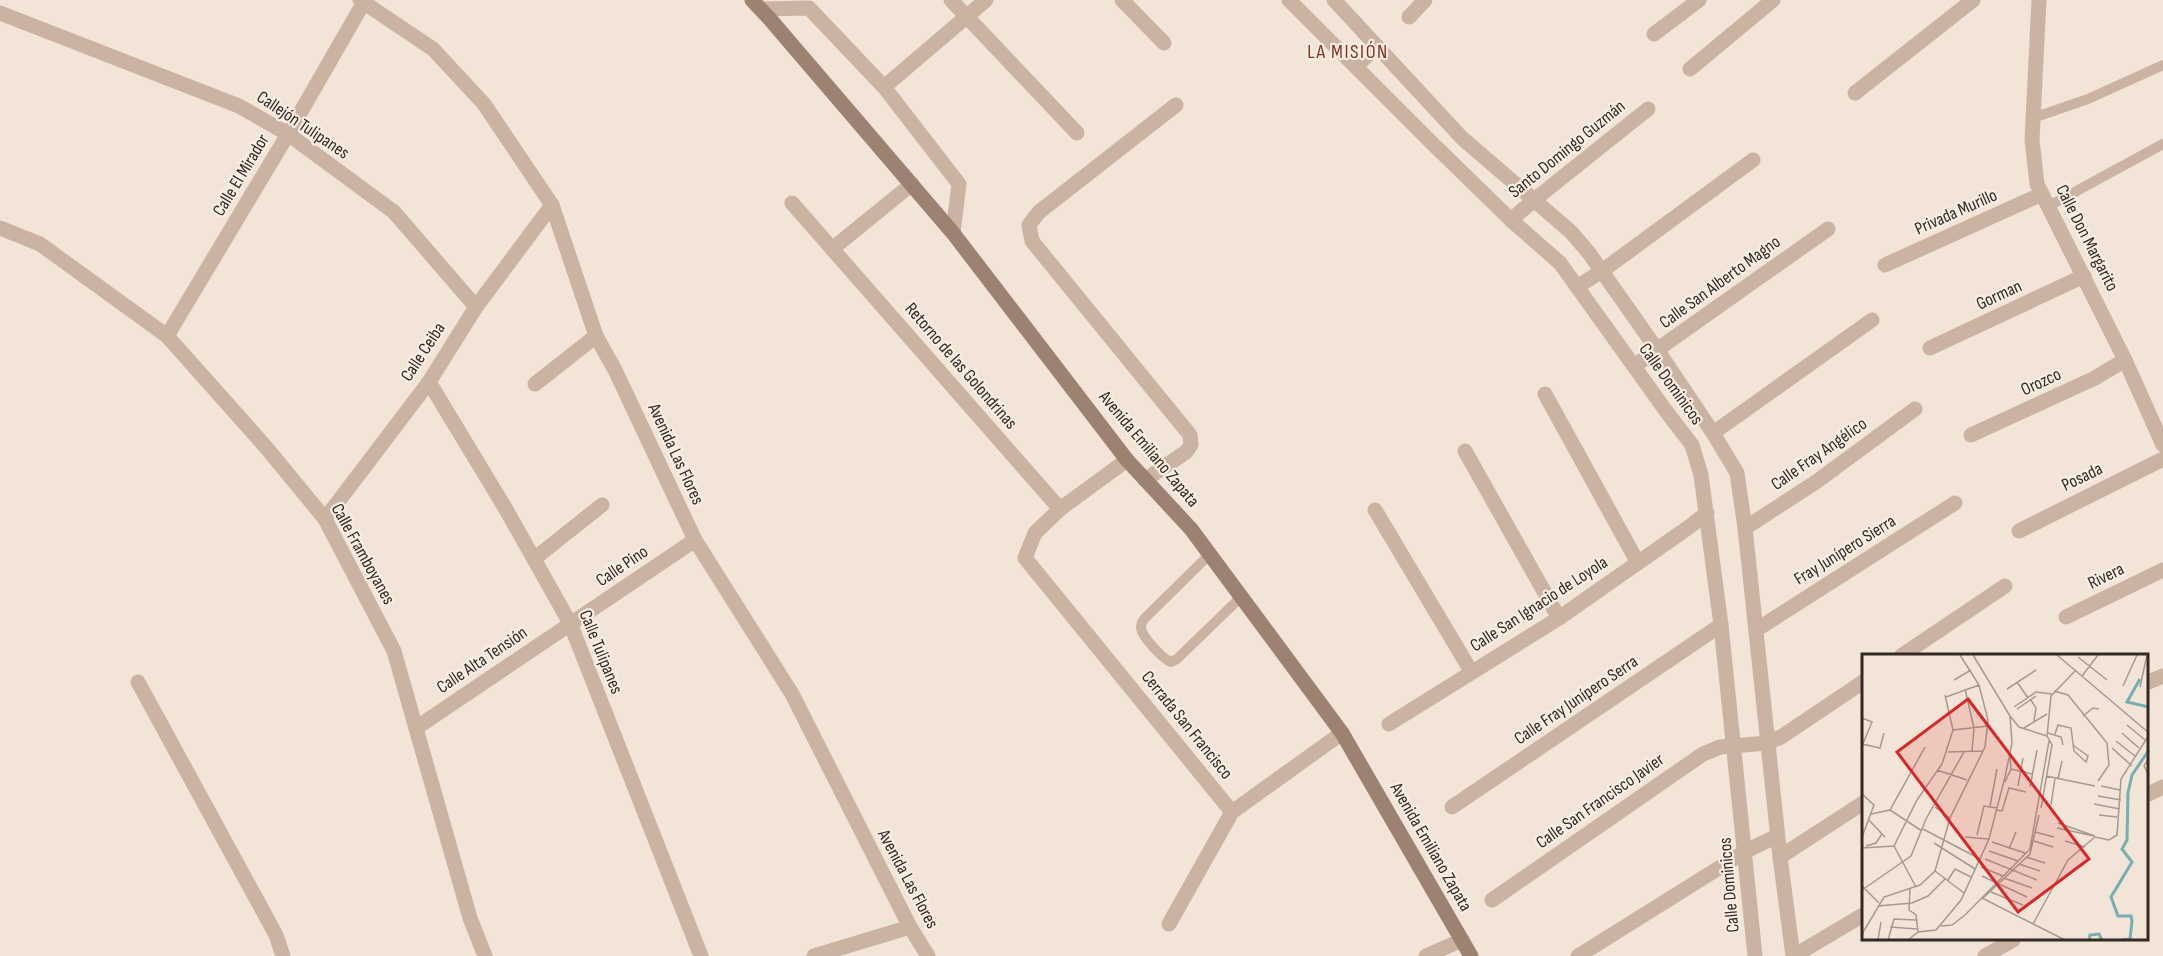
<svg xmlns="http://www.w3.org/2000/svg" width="2163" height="956" viewBox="0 0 2163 956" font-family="'Sofia Sans Condensed',sans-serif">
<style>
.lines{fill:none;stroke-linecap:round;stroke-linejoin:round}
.service{stroke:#cab3a3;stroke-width:10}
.minor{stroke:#cab3a3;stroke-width:15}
.secondary{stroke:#9d8274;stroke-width:15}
.labels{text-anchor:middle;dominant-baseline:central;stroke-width:4.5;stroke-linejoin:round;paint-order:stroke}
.street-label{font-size:18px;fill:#342925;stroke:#faeee3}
.neighbourhood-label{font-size:20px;letter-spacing:1.5px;fill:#86311b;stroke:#faeee3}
.inset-river{fill:none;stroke:#75afb0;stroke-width:3}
.inset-road{fill:none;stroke:#a69990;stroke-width:1.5}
.view{fill:#d62828;fill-opacity:0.15;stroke:#d62828;stroke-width:3}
.inset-edge{fill:none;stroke:#342925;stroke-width:3}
</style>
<rect width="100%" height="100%" fill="#f2e4d7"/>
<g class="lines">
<g class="service">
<path d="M2033 118 2088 99 2163 65"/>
<path d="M2049 206 2163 144"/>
<path d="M1210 554 1145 618C1142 622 1141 623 1141 628 1142 637 1163 659 1171 662L1177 659 1241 597"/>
</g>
<g class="minor">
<path d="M360 0 433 49 484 104 552 205 596 336 615 370 695 540 792 694 910 927 928 956"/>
<path d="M951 0 1077 133"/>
<path d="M1122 0 1164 43"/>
<path d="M1289 0 1434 145 1511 220 1560 263 1666 411 1692 445 1701 475 1721 625 1755 956"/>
<path d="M1334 0 1462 138 1571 232 1589 253 1658 351 1713 433 1737 473 1745 528 1780 857 1793 956"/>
<path d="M2039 0 2032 140 2037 184 2125 360 2163 445"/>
<path d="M761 9 809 8 884 87 959 184 953 233"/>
<path d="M0 13 239 106 288 134 394 212 476 307"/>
<path d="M1409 17 1425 0"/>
<path d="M1654 34 1699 0"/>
<path d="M1356 67 1376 46"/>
<path d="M1690 69 1773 0"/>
<path d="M884 87 986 0"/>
<path d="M1855 93 1973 0"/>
<path d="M792 203 1060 509"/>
<path d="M1511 220 1534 200 1648 109"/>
<path d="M0 228 40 244 167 336 265 446 325 519 394 651 470 918 485 956"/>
<path d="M832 249 912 184"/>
<path d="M1885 265 2042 194"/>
<path d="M1577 287 1602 271 1753 160"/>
<path d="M167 336 288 134 364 2"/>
<path d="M1930 348 2084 276"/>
<path d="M1634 366 1828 229"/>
<path d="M429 382 504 506 570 623 701 956"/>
<path d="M535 384 596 336"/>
<path d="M1545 394 1638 563"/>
<path d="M1713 433 1872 320"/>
<path d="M1971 435 2095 378 2125 360"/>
<path d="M1465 451 1559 618"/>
<path d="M1127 460 1060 509 1035 533 1025 558 1232 812"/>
<path d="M1145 480 1186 452 1191 445 1190 435 1032 241 1029 225 1039 212 1176 105"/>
<path d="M1375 510 1471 671"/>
<path d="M325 519 429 382 476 307 552 205"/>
<path d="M1745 528 1816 482 1915 409"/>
<path d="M2019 531 2163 459"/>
<path d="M534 559 602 505"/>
<path d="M2066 617 2163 570"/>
<path d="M1756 630 1955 503"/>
<path d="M1901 656 2005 586"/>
<path d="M138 682 276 935 283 956"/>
<path d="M2146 683 2163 676"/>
<path d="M1389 724 1559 618 1689 527 1707 513"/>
<path d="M416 728 695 540"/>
<path d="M2146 795 2163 787"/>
<path d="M1452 807 1721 625"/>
<path d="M1780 857 1863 803"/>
<path d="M1492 900 1703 754 1720 747 1767 743 1781 737 1863 682"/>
<path d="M1169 924 1232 812 1342 733"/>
<path d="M814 956 910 927"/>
<path d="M1426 956 1462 940"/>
<path d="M1578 956 1746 851 1777 836"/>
<path d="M1794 956 1863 915"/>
<path d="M1985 956 2013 940"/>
</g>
<path class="secondary" d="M752 0 769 18 953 233 1127 460 1191 529 1342 733 1471 956"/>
</g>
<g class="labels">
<g class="street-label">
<text transform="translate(303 125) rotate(34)">Callejón Tulipanes</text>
<text transform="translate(1567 149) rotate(-39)">Santo Domingo Guzmán</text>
<text transform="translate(241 175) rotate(-59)">Calle El Mirador</text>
<text transform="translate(1956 212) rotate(-24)">Privada Murillo</text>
<text transform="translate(2087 238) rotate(63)">Calle Don Margarito</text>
<text transform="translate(1720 282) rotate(-36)">Calle San Alberto Magno</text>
<text transform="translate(1999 295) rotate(-25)">Gorman</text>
<text transform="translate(423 352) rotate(-57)">Calle Ceiba</text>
<text transform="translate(961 366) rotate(49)">Retorno de las Golondrinas</text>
<text transform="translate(2041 382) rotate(-25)">Orozco</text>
<text transform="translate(1671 384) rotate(54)">Calle Dominicos</text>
<text transform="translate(1149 449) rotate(50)">Avenida Emiliano Zapata</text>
<text transform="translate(676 454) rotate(65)">Avenida Las Flores</text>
<text transform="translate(1819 454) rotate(-35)">Calle Fray Angélico</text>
<text transform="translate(2082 477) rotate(-26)">Posada</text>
<text transform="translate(1845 550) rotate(-32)">Fray Junípero Sierra</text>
<text transform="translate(363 554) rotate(61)">Calle Framboyanes</text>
<text transform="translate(622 566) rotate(-34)">Calle Pino</text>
<text transform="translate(2106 576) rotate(-26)">Rivera</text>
<text transform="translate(1539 604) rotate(-33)">Calle San Ignacio de Loyola</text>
<text transform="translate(601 652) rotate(68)">Calle Tulipanes</text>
<text transform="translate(482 660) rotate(-34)">Calle Alta Tensión</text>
<text transform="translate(1576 700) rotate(-34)">Calle Fray Junípero Serra</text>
<text transform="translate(1187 725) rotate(51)">Cerrada San Francisco</text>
<text transform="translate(1600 801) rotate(-35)">Calle San Francisco Javier</text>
<text transform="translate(1431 847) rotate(60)">Avenida Emiliano Zapata</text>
<text transform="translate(908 879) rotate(62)">Avenida Las Flores</text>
<text transform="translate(1729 885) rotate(-95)">Calle Dominicos</text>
</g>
<g class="neighbourhood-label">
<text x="1348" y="52">LA MISIÓN</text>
</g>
</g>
<g transform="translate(1862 654)">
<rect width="286" height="286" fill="#f2e4d7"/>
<path class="inset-river" d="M278 25 265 48 287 53M227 286 228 281 237 280 240 286M260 286 268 285 270 267 269 262H256L249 243 270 208 260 195 265 186 266 139 270 121 287 96"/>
<path class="inset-road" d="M195 1 287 79M216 3 245 26M220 22 236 1M92 26 109 16M155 28 166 44M261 32 275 1M278 33 285 1M103 35 112 74 110 97M145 35 174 16M192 37 206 41 245 89 247 111 236 127M84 43 117 31M169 46 174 54 172 67M152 53 174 38 190 40M155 55 174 42M148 62 157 73 185 82M221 62 231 54 237 55M0 64 10 68 0 92M265 71 283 86M162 74 185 60M91 76 126 72M186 79 199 83 201 91M260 79 277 94M193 80 196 71 209 74 212 97 224 108 226 102 212 92M185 82 189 42 214 16M254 87 273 102M0 90 18 94 22 79M250 94 270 112M86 98 121 97M287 104 282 112 287 122M149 115 170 120M75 116 105 126M184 122 233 132M196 125 200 107M143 128 149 115 148 102M156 132 161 104M239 132 258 136M168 133 175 96M0 140 12 151 0 183M236 142 259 146M232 150 258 155M189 151 193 124M128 152 135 115M73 153 88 164M179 154 190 91 185 82M28 156 60 177M134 156 140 157 147 134 164 138M9 160 28 156 63 93M237 161 255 163M6 165 23 183M196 169 233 182M195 174 232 182M61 175 118 205M173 178 192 183M115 181 122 152 135 154M103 183 127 185M172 187 191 193M203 187 223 193M130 188 163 199M72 189 113 215M4 192 14 189 20 180M32 192 54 233M0 194 32 192 55 146 80 110 91 76 83 41M147 195 154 178M127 197 156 207M164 203 183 209M123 205 175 226M157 210 178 217M119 213 141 222M73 217 102 239M120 222 165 243M142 224 170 234M86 226 93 215 109 223M0 232 17 249M48 235 47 256 54 261 56 278M0 236 49 202 64 165 102 98M129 238 161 251M120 244 203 286M120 245 168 200 177 161M16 252 50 249 66 242 84 224M171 270 206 206 233 183 247 186 255 181 259 125 287 81M79 272 90 271 103 261 168 195 187 87M28 273 55 275M0 280 22 243 58 231 73 217 88 164 123 93 126 66 117 31 98 1M16 286 19 268M26 286 32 265 54 266M46 286 56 278 74 276 99 246 127 185 143 123 150 89 148 62 111 1"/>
<path class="view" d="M106 45 227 205 156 258 35 98Z"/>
<rect width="286" height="286" class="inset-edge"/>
</g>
</svg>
